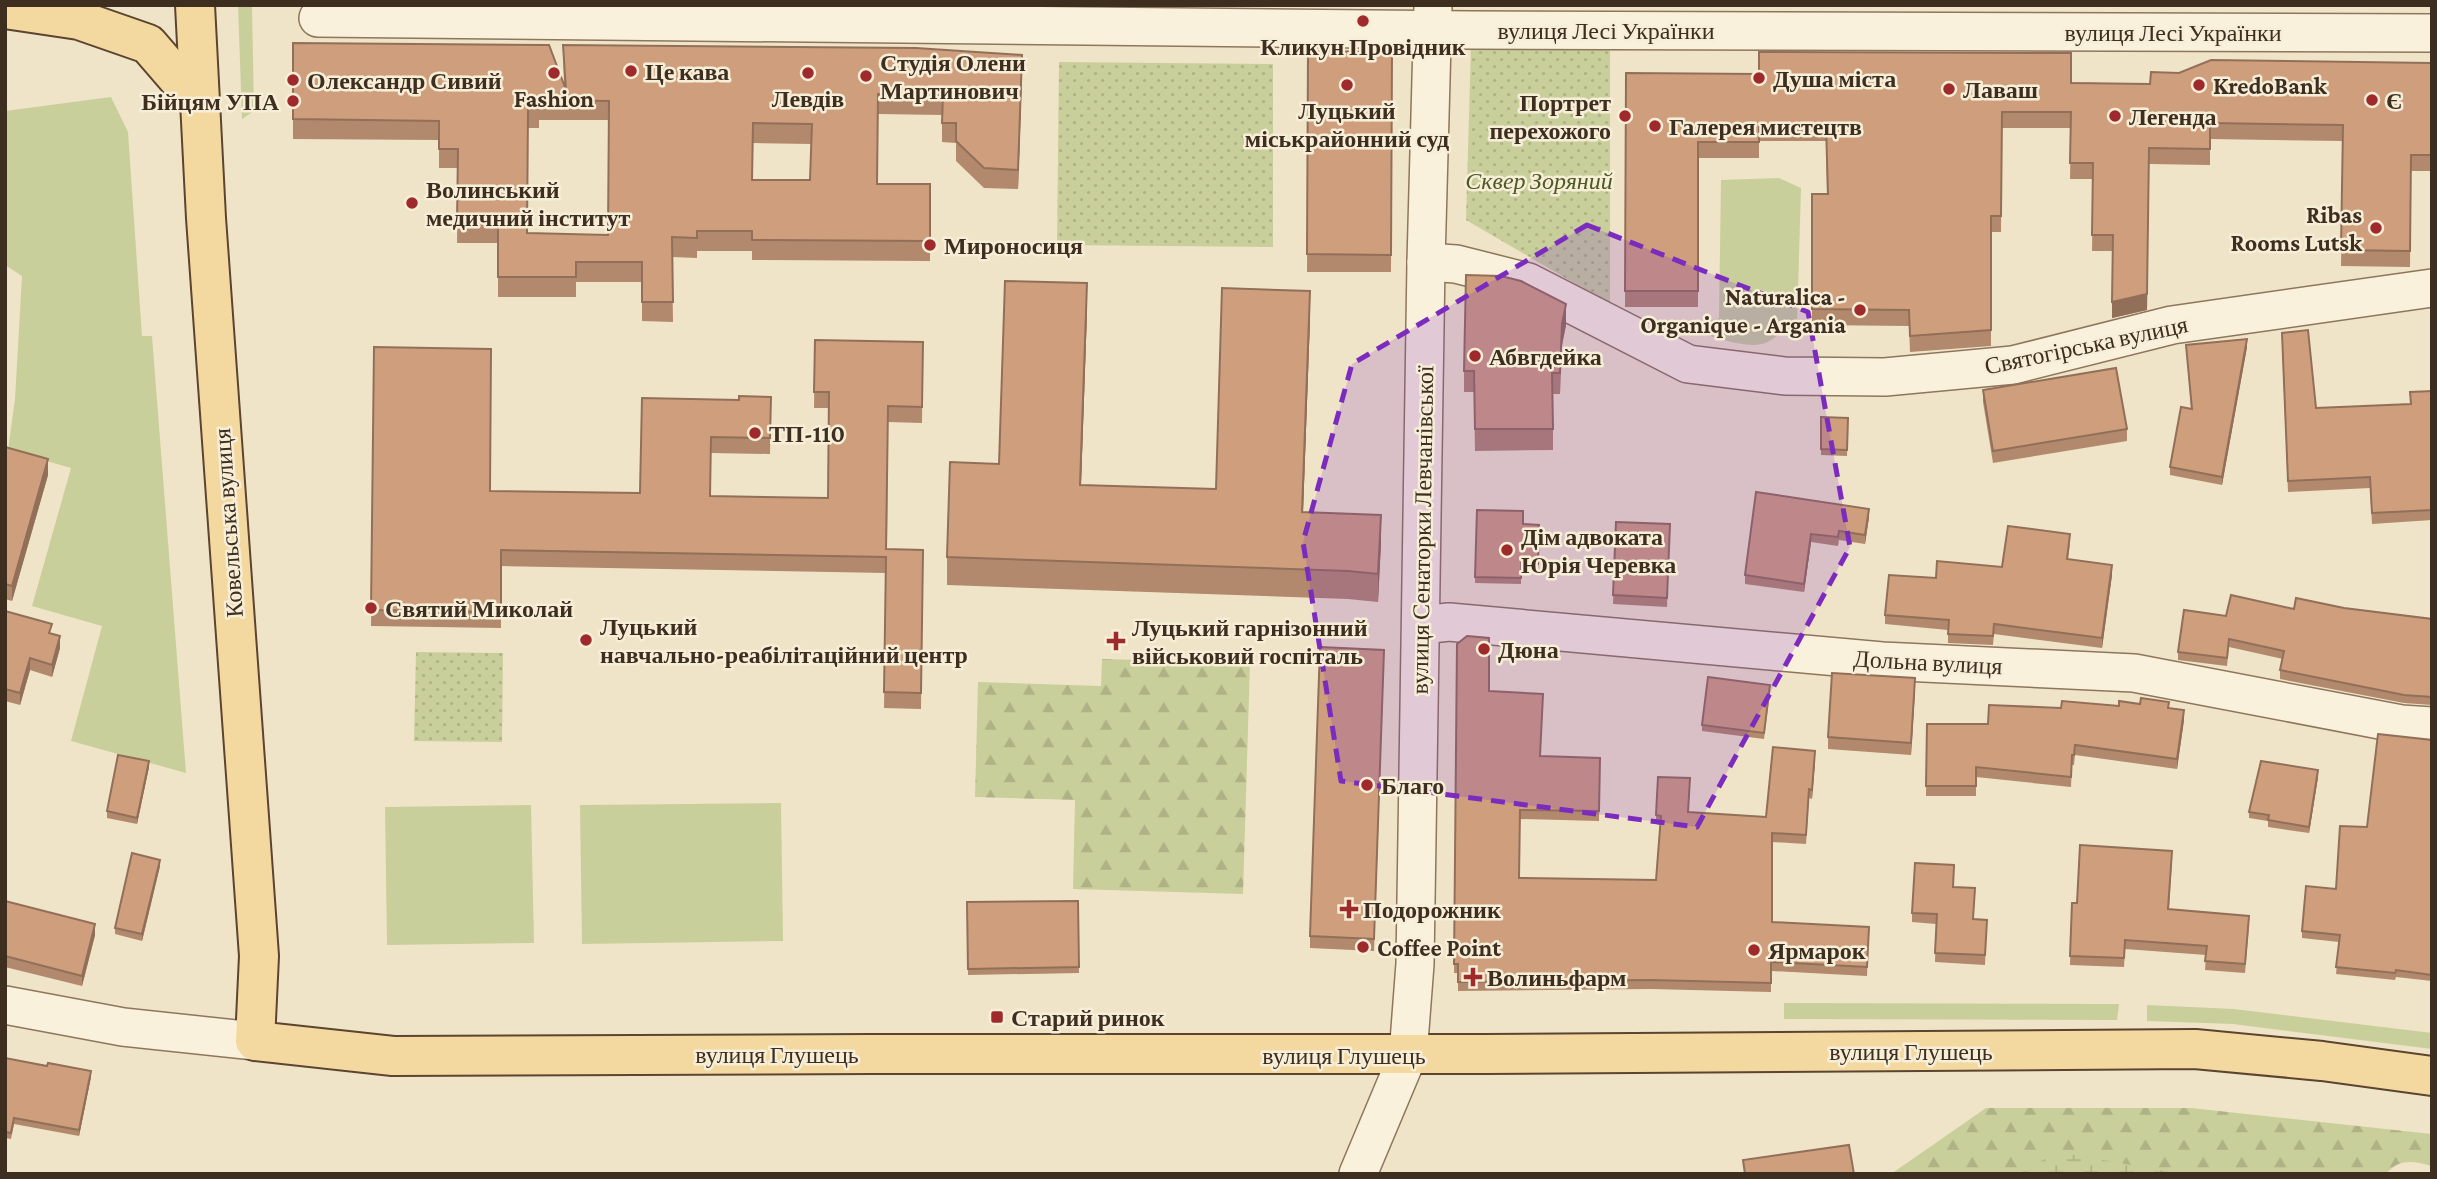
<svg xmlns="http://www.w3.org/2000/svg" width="2437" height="1179" viewBox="0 0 2437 1179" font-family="'Crimson Pro',serif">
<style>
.grass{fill:#c9cf9b}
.forest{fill:url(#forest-firs)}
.wetland{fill:url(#wetland-marsh)}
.park{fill:url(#park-dots)}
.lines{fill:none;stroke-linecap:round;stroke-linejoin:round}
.minor-casing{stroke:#8d765c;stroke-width:40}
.major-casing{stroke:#5b4430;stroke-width:42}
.minor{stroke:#faf1dc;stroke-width:37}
.major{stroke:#f3d9a0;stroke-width:38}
.wall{fill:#b2896c;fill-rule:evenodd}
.shaded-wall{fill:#916f58}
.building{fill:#cf9f7d;stroke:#916f58;stroke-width:2;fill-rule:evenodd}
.marked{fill:#7b2cbf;fill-opacity:0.2;stroke:#7b2cbf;stroke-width:5;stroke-dasharray:14 9;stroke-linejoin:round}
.poi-dot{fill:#9e2a2b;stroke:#f7eed8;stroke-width:2.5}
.labels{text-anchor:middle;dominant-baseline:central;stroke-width:5;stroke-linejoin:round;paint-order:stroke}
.street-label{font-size:24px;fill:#3d2e20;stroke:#f7eed8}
.poi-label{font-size:24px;font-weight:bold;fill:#3d2e20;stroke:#f7eed8;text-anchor:start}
.park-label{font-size:24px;font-style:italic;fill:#4d5a26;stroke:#f7eed8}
</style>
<defs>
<pattern id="forest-firs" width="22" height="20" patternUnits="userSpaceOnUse" patternTransform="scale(1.75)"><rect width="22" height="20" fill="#c9cf9b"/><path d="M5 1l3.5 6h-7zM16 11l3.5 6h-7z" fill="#aeb285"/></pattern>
<pattern id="wetland-marsh" width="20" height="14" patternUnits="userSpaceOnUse" patternTransform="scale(1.75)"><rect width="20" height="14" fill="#c9cf9b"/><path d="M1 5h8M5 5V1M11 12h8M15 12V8" fill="none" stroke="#aeb285"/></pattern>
<pattern id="park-dots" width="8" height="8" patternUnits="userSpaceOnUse" patternTransform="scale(1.75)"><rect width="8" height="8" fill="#c9cf9b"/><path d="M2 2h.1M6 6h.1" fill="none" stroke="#aeb285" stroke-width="1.8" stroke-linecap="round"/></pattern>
</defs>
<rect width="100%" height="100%" fill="#f0e4c8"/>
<g class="grass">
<path d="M238 5 272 6 252 7 254 111 242 119Z"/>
<path d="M111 97 128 132 142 336H152L186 773 71 741 102 626 32 606 71 468 8 450 15 399 22 276 5 265V111Z"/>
<path d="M1779 178 1801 188 1797 326C1783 327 1775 341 1762 344 1745 348 1716 338 1699 332V324L1719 318 1721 180Z"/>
<path d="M781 803 783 941 582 944 580 805Z"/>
<path d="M531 805 534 943 387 945 385 807Z"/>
<path d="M1784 1003 2119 1004 2117 1020 1784 1019Z"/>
<path d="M2147 1005 2234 1009 2432 1033V1049L2233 1024 2147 1021Z"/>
</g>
<g class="forest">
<path d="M1102 659 1250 663 1243 894 1073 889 1075 800 975 797 978 682 1101 686Z"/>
<path d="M1986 1108H2191L2432 1134V1166C2414 1161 2399 1158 2386 1174H1891Z"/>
</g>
<path class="wetland" d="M2057 1152 2177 1173V1174H2018Z"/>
<g class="park">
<path d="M1471 46H1610V304L1466 220Z"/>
<path d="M1059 62 1273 64V247L1057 245Z"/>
<path d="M416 652 503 653 502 742 414 741Z"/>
</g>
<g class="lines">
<g class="minor-casing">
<g id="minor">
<path d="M318 18 1471 30 2432 33"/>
<path d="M1426 262 1456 264 1528 282 1688 364 1785 376 1885 377 2013 365 2172 325 2432 288"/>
<path d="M1421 625 1449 622 1882 661 2134 673 2401 724 2432 726"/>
<path d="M5 1005 123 1027 255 1041"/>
<path d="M1358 1174 1408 1055 1415 964 1426 262 1433 6"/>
</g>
</g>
<g class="major-casing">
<g id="major">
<path d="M195 5 206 218 259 956 255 1041 393 1056 872 1054H1484L2195 1049 2322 1061 2432 1076"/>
<path d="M5 9 79 20 148 44 199 103"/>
</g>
</g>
<use href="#minor" class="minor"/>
<use href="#major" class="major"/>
</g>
<g class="wall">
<path d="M293 43 564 86 563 45 1022 74 1018 189 984 188 956 161V143L942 142V115L878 114 877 184H930V261L752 260V251H697V258L672 257 673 322 642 321V282H576V297H498V243H457L458 168H439V140L293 139ZM539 120H609L608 235 527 233 528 128H539ZM753 143 812 144 810 180H752Z"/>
<path d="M1308 51 1392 52 1391 272H1307Z"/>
<path d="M2391 63H2432V171H2411L2410 267 2341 266 2343 141 2210 139V165L2149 164 2147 310 2112 318 2113 251H2092L2093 179H2070L2071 128H2002L2001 232H1991V346L1910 352 1909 326 1812 325V194H1827L1826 141H1759V158H1698V307H1625L1626 73 2150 84 2179 73Z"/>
<path d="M1087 311 1081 485 1216 489 1310 319 1303 512 1381 543 1378 602 1348 599 947 585V557L999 464Z"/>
<path d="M1566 325 1562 345 1560 394H1553V450L1475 451 1474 392H1464V371Z"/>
<path d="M815 340 923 342 922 423 888 422 887 549 923 550 921 709 884 708 886 573 501 566V628L371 626 374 347 490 491 640 493 739 400 771 397 770 454 711 453 710 496 828 498 829 408H814Z"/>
<path d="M2282 344 2316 408 2410 404V392L2432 391V520L2372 524 2370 488 2288 492Z"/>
<path d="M2186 345 2247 347 2222 485 2170 475V467L2191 409Z"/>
<path d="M1983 390 2127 429V441L1993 463 1983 402Z"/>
<path d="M1821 417 1848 418 1847 456 1821 455Z"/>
<path d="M5 447 48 475 12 601 5 599Z"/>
<path d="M1756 492 1869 517 1865 544 1839 540 1838 546 1811 542 1804 592 1745 584V575Z"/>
<path d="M1477 510 1523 524 1539 525 1538 570H1521V584L1475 583Z"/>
<path d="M1616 522 1670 524 1667 607 1613 604Z"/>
<path d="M2070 544 2068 559 2112 575 2102 648 1994 634 1993 645 1948 643V630L1885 624V615L1936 578 2002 567Z"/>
<path d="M2344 608 2432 619V705L2404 703 2280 679V670L2283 659 2229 647 2227 666 2178 660V652L2226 616 2294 609Z"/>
<path d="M5 611 52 634 60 648 52 677 30 670 20 705 5 701Z"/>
<path d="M1457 644 1489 691 1543 704 1540 756 1600 758 1599 821 1520 819 1519 878 1656 880 1660 825 1656 824V815L1690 788 1688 812 1766 817 1815 761 1812 799 1809 798 1806 844 1772 842V922L1869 927 1867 976 1771 971V992L1651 989 1458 991V973H1454Z"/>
<path d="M1384 662 1374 951 1310 948V936Z"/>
<path d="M1915 690 1911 755 1828 749V737Z"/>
<path d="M1770 691 1764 739 1702 731V725Z"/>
<path d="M2119 706 2169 708 2184 720 2177 769 2075 755 2074 765H2072L2071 787 1976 777V796H1926L1927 724H1988L2061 708Z"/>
<path d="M2432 740V981L2396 977 2395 980 2336 974 2339 942 2302 938V931L2336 889Z"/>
<path d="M149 767 137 824 107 818V811Z"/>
<path d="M2318 777 2309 833 2268 827V821L2249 818V812Z"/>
<path d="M2172 860 2169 909 2249 925 2245 973 2205 970 2206 955 2125 949 2124 967 2070 965 2072 903H2077Z"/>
<path d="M160 866 142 941 115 934V928Z"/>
<path d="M1954 887 1974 919 1987 920 1985 965 1935 962 1936 924 1912 922V913Z"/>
<path d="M5 901 95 935 82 986 5 967Z"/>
<path d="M1078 901 1079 973 968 975 967 902Z"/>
<path d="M5 1058 91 1077 79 1136 14 1124 11 1139 5 1138Z"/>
</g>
<g class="shaded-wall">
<path d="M1022 55V74L1018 189V170Z"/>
<path d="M2149 148 2147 310 2112 318V302Z"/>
<path d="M1087 283V311L1080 513V485Z"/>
<path d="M1310 291V319L1302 540V512Z"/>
<path d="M1566 304V325L1562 345 1560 394 1562 324Z"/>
<path d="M2247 339V347L2222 485V477Z"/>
<path d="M48 459V475L12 601V586Z"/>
<path d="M1869 509V517L1865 544V535Z"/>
<path d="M1381 515V543L1378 602V574Z"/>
<path d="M1811 534V542L1804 592V584Z"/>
<path d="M2112 565V575L2102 648V638Z"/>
<path d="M60 636V648L52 677V665Z"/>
<path d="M30 658V670L20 705V693Z"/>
<path d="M1915 678V690L1911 755V743Z"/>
<path d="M2184 710V720L2177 769V759Z"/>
<path d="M1815 751V761L1812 799V790Z"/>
<path d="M149 761V767L137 824V818Z"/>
<path d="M2318 770V777L2309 833V827Z"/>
<path d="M160 860V866L142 941V934Z"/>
<path d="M95 924V935L82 986V976Z"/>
<path d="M91 1071V1077L79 1136V1130Z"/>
</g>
<g class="building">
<path d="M293 43 549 45 566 90 563 45 916 48 1022 55 1018 170 984 168 956 141V123H942L943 95 878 94 877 184H930V241L752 240V231H697V238L672 237 673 302H642V262H576V277H498V223H457L458 149H439V121L293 119ZM539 100 609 101 608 235 527 233 528 109 539 108ZM753 123 812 124 810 180H752Z"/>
<path d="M1308 51 1392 52 1391 255 1307 254Z"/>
<path d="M1759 52 2071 53V83L2150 84 2151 72 2179 73 2211 60 2432 63V155H2411L2410 251 2341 250 2343 125 2210 123V149L2149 148 2147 294 2112 302 2113 235H2092L2093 163H2070L2071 112H2002L2001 216H1991V330L1910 336 1909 310 1812 309V194H1828L1826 125H1759V142H1698V291H1625L1626 73 1759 74Z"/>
<path d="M1466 275 1501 276 1521 281 1566 304 1562 324 1560 373H1552L1553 429H1475L1474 371H1464Z"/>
<path d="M1005 281 1087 283 1080 485 1216 489 1222 288 1310 291 1302 512 1381 515 1378 574 1348 571 947 557 950 462 999 464Z"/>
<path d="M2308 330 2316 408 2411 404 2410 392 2432 391V510L2372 513 2370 477 2288 481 2282 333Z"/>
<path d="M2247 339 2222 477 2170 467 2181 407 2192 409 2186 345Z"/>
<path d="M815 340 923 342 922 407 888 406 886 549 923 550 921 693 884 692 886 557 501 550V612L371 610 374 347 491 349 490 491 640 493 642 398 739 400V396L771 397 770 438 711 437 710 496 828 498 829 392H814Z"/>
<path d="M2116 368 2127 429 1993 451 1983 390Z"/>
<path d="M1821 417 1848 418 1847 450 1821 449Z"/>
<path d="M5 447 48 459 12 586 5 584Z"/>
<path d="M1756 492 1869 509 1865 535 1839 531 1838 537 1811 534 1804 584 1745 575Z"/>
<path d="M1477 510 1523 511V524L1539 525 1538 564 1521 563V578L1475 577Z"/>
<path d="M1616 522 1670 524 1667 598 1613 595Z"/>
<path d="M2008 526 2070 534 2067 559 2112 565 2102 638 1994 624 1993 636 1948 634 1949 620 1885 615 1889 575 1936 578 1937 561 2002 567Z"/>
<path d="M2231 595 2294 609 2296 598 2344 608 2432 619V697L2404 695 2280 670 2284 651 2229 639 2227 658 2178 652 2184 610 2226 616Z"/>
<path d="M5 611 52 624 49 633 60 636 52 665 30 658 20 693 5 689Z"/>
<path d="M1467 636 1489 638V691L1543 694 1540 756 1600 758 1599 811 1520 810 1519 878 1656 880 1661 816 1656 815 1658 777 1690 778 1688 812 1766 817 1773 747 1815 751 1812 790 1809 789 1806 835 1772 833V922L1869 927 1867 967 1771 962V983L1651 980 1458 982V964H1454L1457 644Z"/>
<path d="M1320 647 1384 650 1374 939 1310 936Z"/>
<path d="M1832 673 1915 678 1911 743 1828 737Z"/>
<path d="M1708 677 1770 685 1764 733 1702 725Z"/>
<path d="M2141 698 2169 702 2168 708 2184 710 2177 759 2075 745 2074 755H2072L2071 777 1976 767V786H1926L1927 724H1988L1989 705 2061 708 2062 701 2119 706V701L2140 704Z"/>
<path d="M2378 734 2432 740V975L2396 970 2395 973 2336 967 2340 935 2302 931 2306 886 2336 889 2340 826 2367 827Z"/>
<path d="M118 755 149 761 137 818 107 811Z"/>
<path d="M2261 761 2318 770 2309 827 2268 820 2269 815 2249 812Z"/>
<path d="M2080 845 2172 851 2168 909 2249 916 2245 964 2205 961 2207 946 2125 940 2124 958 2070 956 2072 903H2077Z"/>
<path d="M132 853 160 860 142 934 115 928Z"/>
<path d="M1915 863 1954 865 1953 887 1975 888 1973 919 1987 920 1985 955 1935 953 1937 914 1912 913Z"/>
<path d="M5 901 95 924 82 976 5 956Z"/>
<path d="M1078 901 1079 967 968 969 967 902Z"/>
<path d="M5 1058 47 1066 48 1063 91 1071 79 1130 14 1118 11 1133 5 1132Z"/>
<path d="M1849 1145 1854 1174H1745L1743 1160Z"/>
</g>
<path class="marked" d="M1587 225 1808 312 1850 547 1697 827 1341 781 1303 542 1352 364Z"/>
<g class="poi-dot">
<circle cx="1363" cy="21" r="7"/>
<circle cx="631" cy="71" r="7"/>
<circle cx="554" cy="73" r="7"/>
<circle cx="808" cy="73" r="7"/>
<circle cx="866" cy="76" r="7"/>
<circle cx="1759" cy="78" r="7"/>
<circle cx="293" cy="80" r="7"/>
<circle cx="1347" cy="85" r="7"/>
<circle cx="2199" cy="85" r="7"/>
<circle cx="1949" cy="89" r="7"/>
<circle cx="2372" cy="100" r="7"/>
<circle cx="293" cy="101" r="7"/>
<circle cx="1625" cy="116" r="7"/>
<circle cx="2115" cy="116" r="7"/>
<circle cx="1655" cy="126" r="7"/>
<circle cx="412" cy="203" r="7"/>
<circle cx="2376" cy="228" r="7"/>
<circle cx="930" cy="245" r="7"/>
<circle cx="1860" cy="310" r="7"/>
<circle cx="1475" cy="356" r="7"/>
<circle cx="755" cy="433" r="7"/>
<circle cx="1507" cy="550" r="7"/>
<circle cx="371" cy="608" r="7"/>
<circle cx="586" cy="640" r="7"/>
<path d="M1112.5 630.5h7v7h7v7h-7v7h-7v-7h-7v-7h7z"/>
<circle cx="1484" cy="649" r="7"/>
<circle cx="1367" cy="785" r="7"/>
<path d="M1345.5 898.5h7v7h7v7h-7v7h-7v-7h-7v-7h7z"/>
<circle cx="1363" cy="947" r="7"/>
<circle cx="1754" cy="950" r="7"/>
<path d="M1469.5 966.5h7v7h7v7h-7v7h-7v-7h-7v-7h7z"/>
<rect x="990" y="1010" width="14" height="14" rx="3.5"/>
</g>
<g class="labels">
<g class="street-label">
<text x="1606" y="30">вулиця Лесі Українки</text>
<text x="2173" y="32">вулиця Лесі Українки</text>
<text transform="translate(2086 345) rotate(-12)">Святогірська вулиця</text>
<text transform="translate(228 523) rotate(-94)">Ковельська вулиця</text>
<text transform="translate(1422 530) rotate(-89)">вулиця Сенаторки Левчанівської</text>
<text transform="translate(1928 662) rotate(3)">Дольна вулиця</text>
<text x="1911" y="1051">вулиця Глушець</text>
<text x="777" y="1054">вулиця Глушець</text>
<text x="1344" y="1055">вулиця Глушець</text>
</g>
<g class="poi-label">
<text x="1363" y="46" text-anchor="middle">Кликун Провідник</text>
<text x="880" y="62">Студія Олени<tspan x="880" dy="28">Мартинович</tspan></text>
<text x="645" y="71">Це кава</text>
<text x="1773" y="78">Душа міста</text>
<text x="307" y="80">Олександр Сивий</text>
<text x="2213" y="85">KredoBank</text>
<text x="1963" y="89">Лаваш</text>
<text x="554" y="98" text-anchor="middle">Fashion</text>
<text x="808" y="98" text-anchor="middle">Левдів</text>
<text x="2386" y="100">Є</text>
<text x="279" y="101" text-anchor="end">Бійцям УПА</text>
<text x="1611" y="102" text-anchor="end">Портрет<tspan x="1611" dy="28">перехожого</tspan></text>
<text x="1347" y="110" text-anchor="middle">Луцький<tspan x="1347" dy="28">міськрайонний суд</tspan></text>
<text x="2129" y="116">Легенда</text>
<text x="1669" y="126">Галерея мистецтв</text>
<text x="426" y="189">Волинський<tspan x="426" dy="28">медичний інститут</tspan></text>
<text x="2362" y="214" text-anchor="end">Ribas<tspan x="2362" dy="28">Rooms Lutsk</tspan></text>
<text x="944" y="245">Мироносиця</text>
<text x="1846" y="296" text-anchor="end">Naturalica -<tspan x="1846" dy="28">Organique - Argania</tspan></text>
<text x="1489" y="356">Абвгдейка</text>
<text x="769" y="433">ТП-110</text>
<text x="1521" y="536">Дім адвоката<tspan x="1521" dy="28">Юрія Черевка</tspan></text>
<text x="385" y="608">Святий Миколай</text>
<text x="600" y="626">Луцький<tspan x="600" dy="28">навчально-реабілітаційний центр</tspan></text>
<text x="1132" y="627">Луцький гарнізонний<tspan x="1132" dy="28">військовий госпіталь</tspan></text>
<text x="1498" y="649">Дюна</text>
<text x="1381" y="785">Благо</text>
<text x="1363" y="909">Подорожник</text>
<text x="1377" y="947">Coffee Point</text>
<text x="1768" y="950">Ярмарок</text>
<text x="1487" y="977">Волиньфарм</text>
<text x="1011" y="1017">Старий ринок</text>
</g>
<g class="park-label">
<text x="1539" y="180">Сквер Зоряний</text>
</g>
</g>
<rect width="2437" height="1179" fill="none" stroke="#3d2e20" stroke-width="14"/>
</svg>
